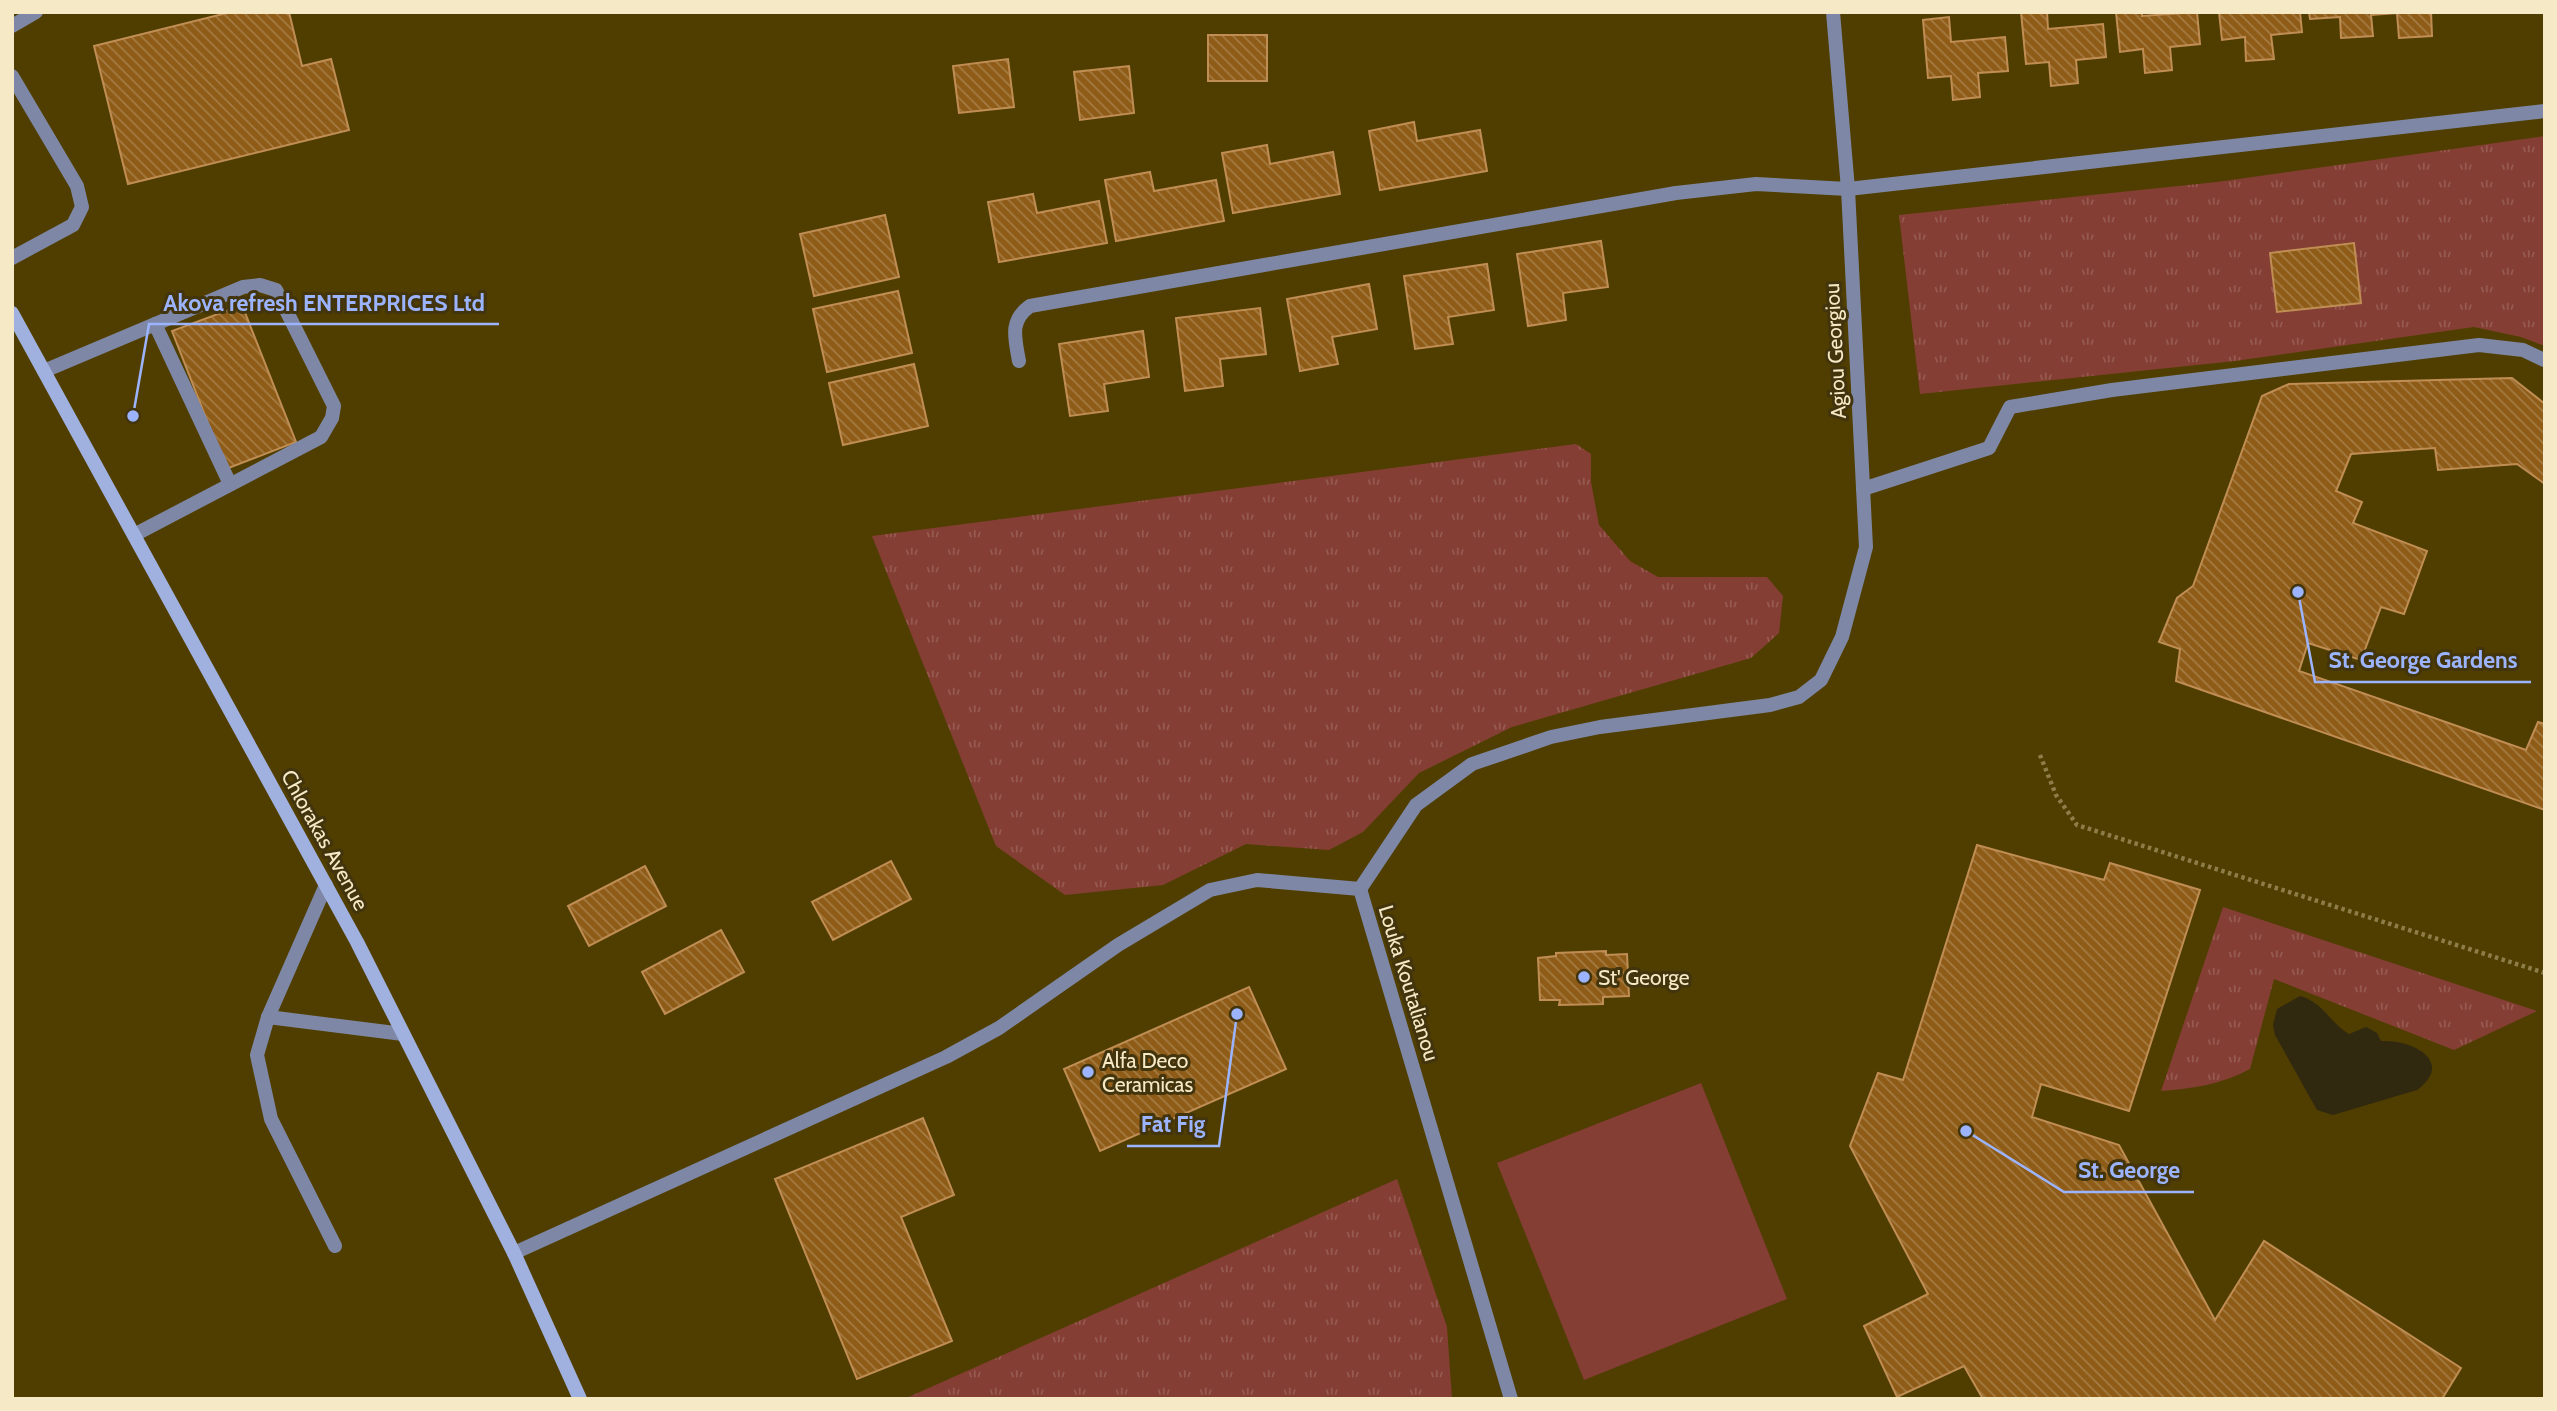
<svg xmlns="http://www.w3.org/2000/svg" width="2557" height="1411" viewBox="0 0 2557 1411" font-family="Cabin,sans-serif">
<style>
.grass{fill:url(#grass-tufts)}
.park{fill:#843e34}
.water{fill:#312810}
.building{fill:url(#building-back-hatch);stroke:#c08e54;stroke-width:2}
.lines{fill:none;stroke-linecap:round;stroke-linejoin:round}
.path{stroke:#8d7d49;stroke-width:4.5;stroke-dasharray:3.5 3.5;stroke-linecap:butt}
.lane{stroke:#7e88a6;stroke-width:14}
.street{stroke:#7e88a6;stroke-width:14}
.secondary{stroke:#a0b0df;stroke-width:14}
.poi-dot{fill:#9cb4fd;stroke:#42340d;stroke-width:2.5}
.labels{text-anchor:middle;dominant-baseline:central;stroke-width:6;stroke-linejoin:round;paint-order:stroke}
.street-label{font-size:21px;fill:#f6e9c6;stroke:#42340d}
.poi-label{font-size:21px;fill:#f6e9c6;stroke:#42340d;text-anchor:start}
.leader{fill:none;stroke:#9cb4fd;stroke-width:2.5}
.callout-dot{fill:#9cb4fd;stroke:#42340d;stroke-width:2.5}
.callout-label{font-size:23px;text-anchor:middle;font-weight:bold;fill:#9cb4fd;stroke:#42340d;stroke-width:6;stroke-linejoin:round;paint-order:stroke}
</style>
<defs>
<pattern id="grass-tufts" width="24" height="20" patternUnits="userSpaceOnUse" patternTransform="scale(1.75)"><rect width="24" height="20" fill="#843e34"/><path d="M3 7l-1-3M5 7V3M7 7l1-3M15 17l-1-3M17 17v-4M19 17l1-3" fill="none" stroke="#965a50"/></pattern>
<pattern id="building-back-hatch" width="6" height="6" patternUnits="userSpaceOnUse" patternTransform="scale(1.75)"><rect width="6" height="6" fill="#8e5c17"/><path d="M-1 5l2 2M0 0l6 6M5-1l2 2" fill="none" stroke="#a47b42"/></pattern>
</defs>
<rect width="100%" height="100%" fill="#503e00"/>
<g class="grass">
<path d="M2545 136V346L2521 337 2474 327 2235 361 1920 394 1899 215 2217 182Z"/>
<path d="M1576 444 1591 454V482L1599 525 1630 561 1658 577H1767L1783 596 1779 633 1751 658 1512 727 1419 773 1363 832 1329 850 1246 844 1163 885 1065 895 996 846 872 536Z"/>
<path d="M2223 907 2537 1011 2454 1050 2274 979 2250 1069C2222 1084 2192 1089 2161 1091Z"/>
<path d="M1397 1179 1447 1327 1452 1399H904Z"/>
</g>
<path class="park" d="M1701 1083 1787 1299 1584 1380 1497 1163Z"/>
<path class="water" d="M2300 996C2323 1002 2330 1023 2349 1034L2366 1027 2377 1033 2381 1041C2413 1039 2455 1062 2417 1090L2333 1115 2317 1110 2275 1035 2273 1025 2277 1009Z"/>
<g class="building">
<path d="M231 12H289L302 66 331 59 349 130 128 184 94 46Z"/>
<path d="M2021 12H2047L2048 29 2103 24 2106 57 2076 60 2078 83 2051 86 2049 62 2026 64Z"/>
<path d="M2116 12H2142V16L2197 12 2200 44 2170 47 2172 70 2145 73 2143 49 2120 52Z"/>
<path d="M2219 12H2300L2302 32 2271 35 2274 59 2246 61 2245 37 2222 40Z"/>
<path d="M2309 12H2431L2432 36 2399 38 2397 13 2371 15 2373 36 2341 38 2340 17 2310 19Z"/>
<path d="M1949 17 1951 42 2005 37 2008 71 1978 73 1980 97 1953 100 1951 76 1928 78 1923 20Z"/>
<rect x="1208" y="35" width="59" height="46"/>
<path d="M1008 59 1014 107 959 113 953 66Z"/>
<path d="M1129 66 1134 113 1080 120 1074 72Z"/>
<path d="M1414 122 1417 141 1480 130 1487 171 1380 190 1369 131Z"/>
<path d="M1267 145 1270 164 1333 152 1340 194 1233 213 1222 153Z"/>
<path d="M1150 172 1154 191 1216 180 1224 221 1116 241 1105 180Z"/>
<path d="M1033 194 1037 213 1099 201 1107 243 999 262 988 202Z"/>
<path d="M885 215 899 277 814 296 800 234Z"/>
<path d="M1601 241 1608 287 1563 293 1566 320 1528 326 1517 254Z"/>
<path d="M2354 243 2361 303 2277 312 2270 253Z"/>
<path d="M1487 264 1494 310 1448 317 1453 344 1415 349 1404 276Z"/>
<path d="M1369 284 1377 329 1332 337 1338 364 1300 371 1287 299Z"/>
<path d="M898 291 912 353 827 372 813 309Z"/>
<path d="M242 305 296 442 226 469 172 331Z"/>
<path d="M1260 308 1266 354 1220 359 1223 386 1185 391 1176 318Z"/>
<path d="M1143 331 1149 377 1104 384 1108 411 1070 416 1059 344Z"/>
<path d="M914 364 928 426 843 445 829 383Z"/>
<path d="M2512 378 2545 404V484L2517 464 2438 470 2435 448 2351 454 2336 491 2362 502 2353 523 2427 551 2404 614 2381 607 2361 660 2308 643 2299 671 2526 750 2538 722 2545 724V810L2176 681 2180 649 2159 642 2177 598 2193 586 2262 396 2289 384Z"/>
<path d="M1977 845 2104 880 2110 863 2200 890 2129 1111 2041 1084 2032 1117 2119 1145 2215 1320 2264 1241 2461 1368 2442 1399H1983L1964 1366 1897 1397 1864 1326 1928 1294 1850 1146 1878 1073 1903 1080Z"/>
<path d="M891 861 911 899 833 940 812 902Z"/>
<path d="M645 866 666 906 589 946 568 906Z"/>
<path d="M721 930 744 972 665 1014 642 972Z"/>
<path d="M1606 951V955L1627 954 1629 996 1603 997V1004L1559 1005 1560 1000H1540L1538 958 1556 956V953Z"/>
<path d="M1249 987 1286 1069 1100 1151 1064 1069Z"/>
<path d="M923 1118 954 1195 901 1217 952 1341 857 1379 775 1179Z"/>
</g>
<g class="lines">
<path class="path" d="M2040 755 2056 795 2077 825 2545 973"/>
<g class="lane">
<path d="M12 26 36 12"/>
<path d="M12 76 77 186 82 207 73 225 12 258"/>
<path d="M155 324 230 484"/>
<path d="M1019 361C1015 338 1009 321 1030 306L1676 193 1756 184 1848 189"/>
<path d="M44 371 243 287 260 285 276 290 334 406 332 418 321 437 134 535"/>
<path d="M326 885 268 1017 257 1055 271 1119 335 1246"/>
<path d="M268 1017 403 1034"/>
</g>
<g class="street">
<path d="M1848 189 2545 111"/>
<path d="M1863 489 1989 448 2010 407 2112 390 2479 345 2523 350 2544 360"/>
<path d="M1360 889 1416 805 1472 764 1551 737 1600 727 1770 705 1799 697 1821 680 1842 637 1866 547 1848 189 1833 12"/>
<path d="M1360 889 1511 1399"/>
<path d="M514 1253 946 1057 999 1028 1118 945 1210 890 1257 880 1360 889"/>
</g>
<path class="secondary" d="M12 313 357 942 514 1253 580 1399"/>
</g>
<g class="poi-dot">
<circle cx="1584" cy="977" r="7"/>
<circle cx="1088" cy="1072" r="7"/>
</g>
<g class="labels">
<g class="street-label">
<text transform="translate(1835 351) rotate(-93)">Agiou Georgiou</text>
<text transform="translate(325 840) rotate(61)">Chlorakas Avenue</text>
<text transform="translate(1409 983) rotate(73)">Louka Koutalianou</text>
</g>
<g class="poi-label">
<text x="1598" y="977">St' George</text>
<text x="1102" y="1060">Alfa Deco<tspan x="1102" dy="24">Ceramicas</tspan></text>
</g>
</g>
<path class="leader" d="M133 416L149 324H499M2298 592L2315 682H2531M1237 1014L1219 1146H1127M1966 1131L2064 1192H2194"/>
<g class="callout-dot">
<circle cx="133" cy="416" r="7"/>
<circle cx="2298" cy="592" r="7"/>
<circle cx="1237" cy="1014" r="7"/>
<circle cx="1966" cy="1131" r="7"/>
</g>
<g class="callout-label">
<text x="324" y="311">Akova refresh ENTERPRICES Ltd</text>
<text x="2423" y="668">St. George Gardens</text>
<text x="1173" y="1132">Fat Fig</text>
<text x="2129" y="1178">St. George</text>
</g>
<rect width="2557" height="1411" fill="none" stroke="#f6e9c6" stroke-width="28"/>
</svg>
